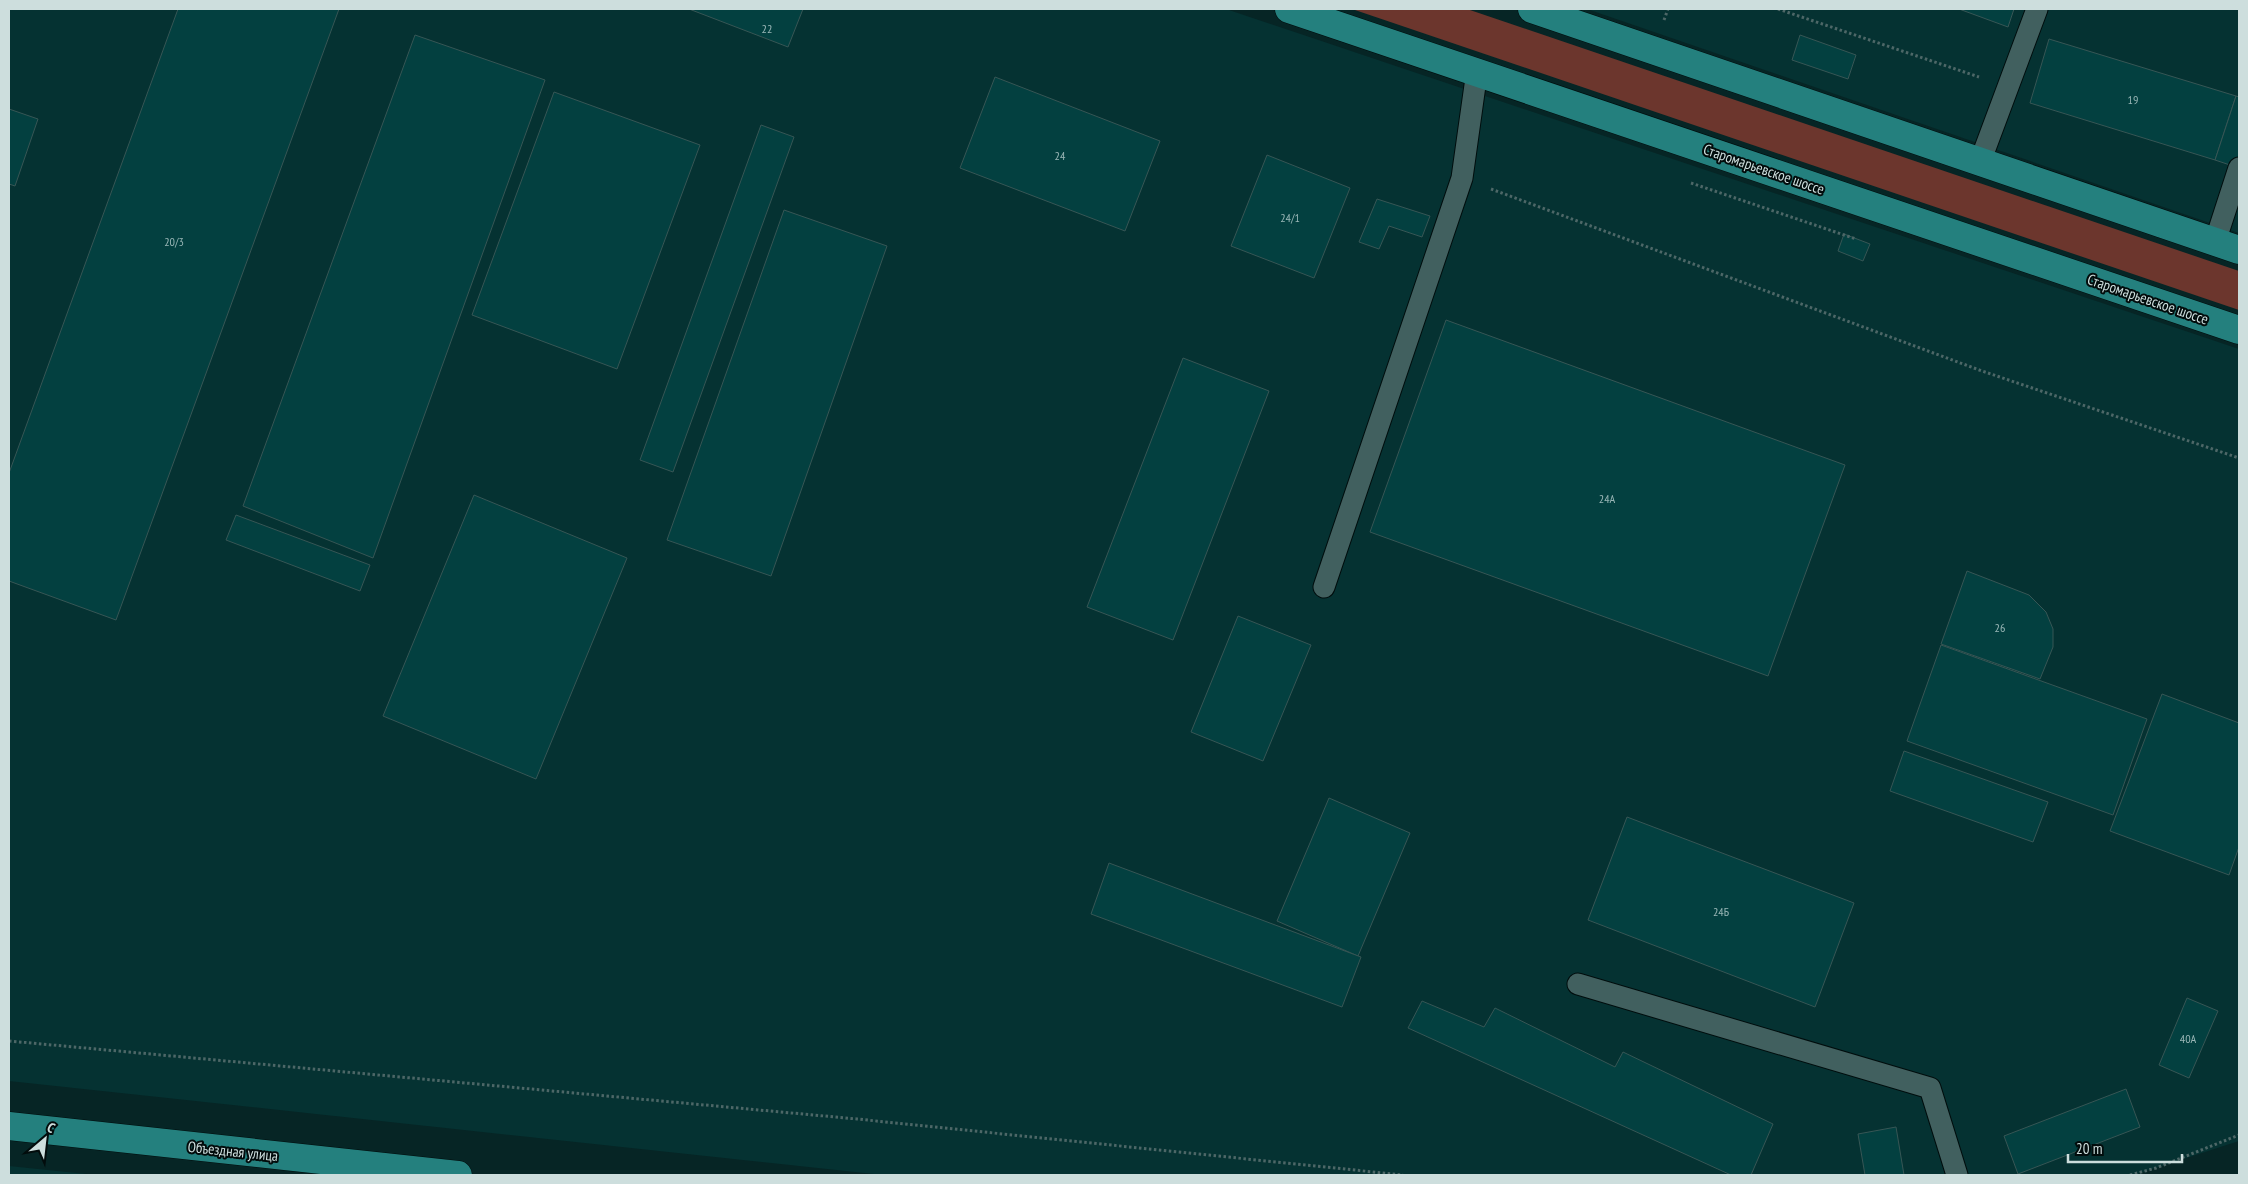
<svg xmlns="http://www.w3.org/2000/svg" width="2248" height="1184" viewBox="0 0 2248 1184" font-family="'PT Sans Narrow',sans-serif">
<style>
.built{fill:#053232}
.green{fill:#6c362d}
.building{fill:#034040;stroke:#375655}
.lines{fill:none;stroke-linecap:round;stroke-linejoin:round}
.service-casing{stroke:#000d0d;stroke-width:23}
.primary-casing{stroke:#000d0d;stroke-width:29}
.path{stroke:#4d6767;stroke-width:3;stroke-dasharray:2.5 2.5;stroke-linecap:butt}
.service{stroke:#41605f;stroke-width:21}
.primary{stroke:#24807e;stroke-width:28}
.labels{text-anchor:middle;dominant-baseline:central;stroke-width:4;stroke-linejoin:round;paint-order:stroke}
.number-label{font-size:12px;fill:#9ab6b6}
.street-label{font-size:15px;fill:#cddedd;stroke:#020c0c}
</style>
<rect width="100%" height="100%" fill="#062525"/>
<g class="built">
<path d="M9 9H1226L2239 349V1141L2134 1175H883L9 1081Z"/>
<path d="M1587 9H2239V233L2001 151Z"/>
<path d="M9 1166 96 1175H9Z"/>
</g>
<path class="green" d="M1352 9H1467L2239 271V310Z"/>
<g class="building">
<path d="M178 9H339L116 620 9 581V473Z"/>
<path d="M689 9H803L788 47Z"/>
<path d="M1959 9H2014L2008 27Z"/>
<path d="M415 35 545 80 373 558 243 506Z"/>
<path d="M1800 35 1856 55 1848 79 1792 60Z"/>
<path d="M2049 39 2236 96 2215 160 2030 103Z"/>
<path d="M995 77 1160 141 1125 231 960 168Z"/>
<path d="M554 92 700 145 617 369 472 315Z"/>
<path d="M2236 96 2239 97V168L2215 160Z"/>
<path d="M9 109 38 119 15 186 9 184Z"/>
<path d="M761 125 794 137 673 472 640 460Z"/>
<path d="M1267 155 1350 188 1314 278 1231 246Z"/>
<path d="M1377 199 1430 216 1422 237 1389 226 1379 249 1359 242Z"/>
<path d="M784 210 887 246 771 576 667 540Z"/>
<path d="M1844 234 1870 244 1863 261 1838 251Z"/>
<path d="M1446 320 1845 465 1768 676 1370 532Z"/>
<path d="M1183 358 1269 391 1173 640 1087 607Z"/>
<path d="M474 495 627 558 536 779 383 716Z"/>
<path d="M236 515 370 565 360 591 226 540Z"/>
<path d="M1967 571 2029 595 2046 612 2053 629V647L2040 679 1941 644Z"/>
<path d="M1238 616 1311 645 1263 761 1191 732Z"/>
<path d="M1941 645 2147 719 2113 815 1907 741Z"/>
<path d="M2162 694 2239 723V847L2229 875 2110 831Z"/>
<path d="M1904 751 2048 802 2033 842 1890 791Z"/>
<path d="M1329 798 1410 833 1358 956 1277 921Z"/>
<path d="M1627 817 1854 903 1815 1007 1588 920Z"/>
<path d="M1109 863 1361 957 1342 1007 1091 914Z"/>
<path d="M2187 998 2218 1011 2189 1078 2159 1065Z"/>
<path d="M1422 1001 1484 1027 1495 1008 1615 1067 1623 1052 1773 1124 1751 1175H1731L1408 1028Z"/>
<path d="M2126 1089 2140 1127 2018 1174 2004 1136Z"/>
<path d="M1896 1127 1904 1175H1865L1858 1134Z"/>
</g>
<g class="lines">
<g class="service-casing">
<g id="service">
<path d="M1980 162 2037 9"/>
<path d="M2215 242 2239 168"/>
<path d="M1324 587 1462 178 1477 71"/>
<path d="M1578 984 1930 1088 1957 1175"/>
</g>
</g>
<g class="primary-casing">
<g id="primary">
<path d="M1289 9 2239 330"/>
<path d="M1532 9 2239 250"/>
<path d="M9 1126 458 1175"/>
</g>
</g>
<g class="path">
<path d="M1778 9 1979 77"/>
<path d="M1664 20 1668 9"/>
<path d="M1691 183 1856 239"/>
<path d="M1491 189 1982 371 2239 458"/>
<path d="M9 1041 857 1119 1403 1175"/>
<path d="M2130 1175 2156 1168 2239 1135"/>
</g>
<use href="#service" class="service"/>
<use href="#primary" class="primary"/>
</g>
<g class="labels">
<g class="number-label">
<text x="767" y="28">22</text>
<text x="2133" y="99">19</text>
<text x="1060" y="155">24</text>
<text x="1290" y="217">24/1</text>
<text x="174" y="241">20/3</text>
<text x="1607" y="498">24А</text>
<text x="2000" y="627">26</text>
<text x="1721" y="911">24Б</text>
<text x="2188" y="1038">40А</text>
</g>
<g class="street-label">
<text transform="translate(1764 169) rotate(19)">Старомарьевское шоссе</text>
<text transform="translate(2148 299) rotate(19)">Старомарьевское шоссе</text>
<text transform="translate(233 1151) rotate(6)">Объездная улица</text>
</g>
</g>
<rect width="2248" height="1184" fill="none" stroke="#cddedd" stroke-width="20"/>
<g transform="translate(45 1139) rotate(28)" stroke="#020c0c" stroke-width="4" paint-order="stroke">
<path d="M0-4L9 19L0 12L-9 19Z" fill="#cddedd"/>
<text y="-8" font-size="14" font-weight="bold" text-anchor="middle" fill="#cddedd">С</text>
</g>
<path d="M2068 1154v8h114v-8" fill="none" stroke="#cddedd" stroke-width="2.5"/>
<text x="2076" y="1154" font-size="15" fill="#cddedd" stroke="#020c0c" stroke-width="4" paint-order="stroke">20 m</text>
</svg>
